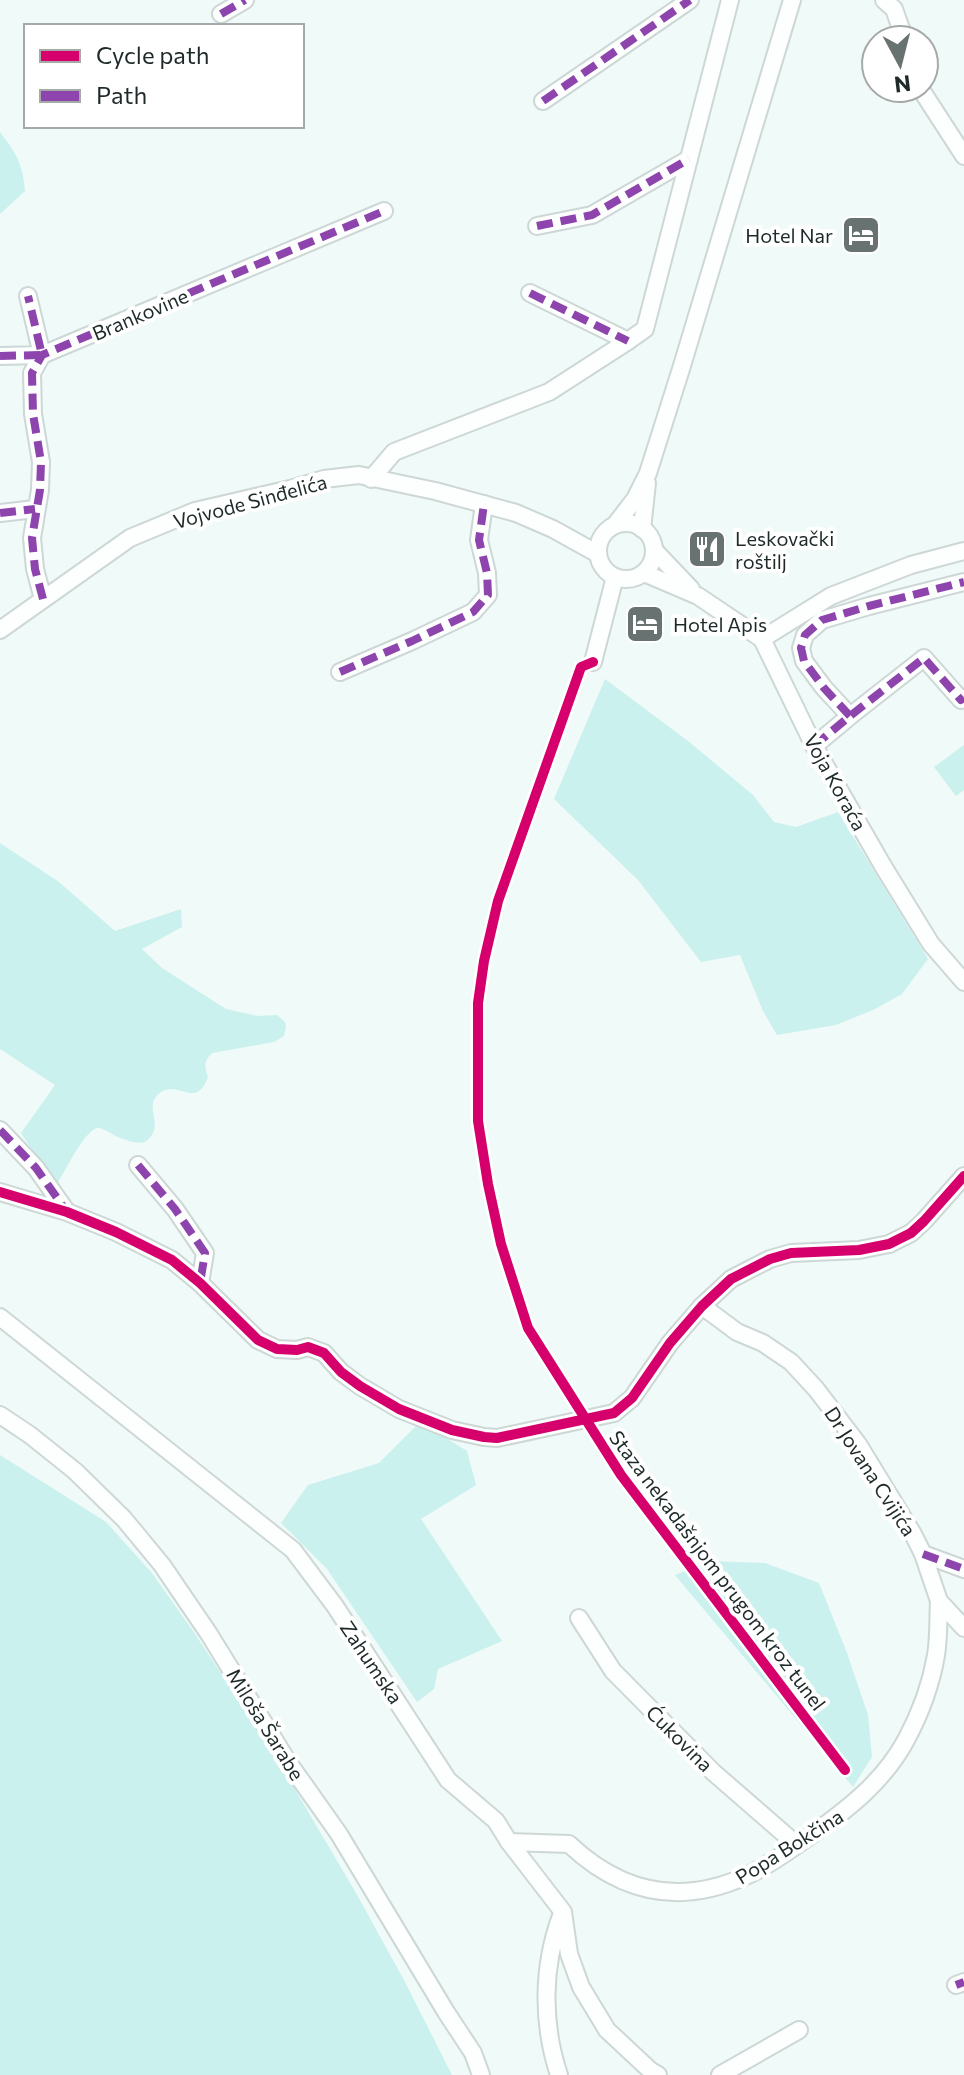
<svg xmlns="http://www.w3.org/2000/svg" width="964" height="2075" viewBox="0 0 964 2075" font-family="Commissioner,sans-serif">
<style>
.green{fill:#caf1ee}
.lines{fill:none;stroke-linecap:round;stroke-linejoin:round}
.street-casing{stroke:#cdd8d6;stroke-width:20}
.street{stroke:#fdfefe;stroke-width:16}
.quiet{stroke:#8e44ad;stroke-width:8;stroke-dasharray:16 8;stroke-linecap:butt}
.cycleway-casing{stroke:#fff;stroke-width:15}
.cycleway{stroke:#d6006c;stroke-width:10}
.labels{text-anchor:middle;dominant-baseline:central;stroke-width:8;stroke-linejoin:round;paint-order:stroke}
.poi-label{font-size:20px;fill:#1e2a29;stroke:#fff;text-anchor:start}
.street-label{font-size:20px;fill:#1e2a29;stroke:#fff}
</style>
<rect width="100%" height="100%" fill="#f0faf8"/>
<g class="green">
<path d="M0 132C17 155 22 162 25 191L0 214Z"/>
<path d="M605 679 688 741 753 795 774 822 796 827 838 812 928 959 902 994 875 1009 836 1025 777 1035 763 1011 740 955 701 962 638 880 554 799Z"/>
<path d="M964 745V790L956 796 934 767Z"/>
<path d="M0 843 59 882 115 931 181 909 182 927 142 949 162 968 226 1009 257 1016 277 1015 285 1022 286 1027 284 1036 274 1042 212 1053C204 1061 204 1067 208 1077 196 1110 179 1080 161 1092 140 1107 168 1125 145 1142 135 1144 130 1141 120 1138 114 1136 103 1127 97 1128 84 1131 63 1175 56 1186L21 1133 55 1085 0 1049Z"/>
<path d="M420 1422 467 1451 476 1485 421 1519 502 1641 438 1669 434 1689 417 1702 327 1569 281 1523 308 1485 379 1463Z"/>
<path d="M0 1455 106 1522 152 1573 193 1631 270 1747 356 1893 405 1982 452 2075H0Z"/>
<path d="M710 1561 765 1563 819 1583 847 1653 868 1715 872 1757 853 1787 675 1575Z"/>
</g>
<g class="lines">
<g class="street-casing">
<g id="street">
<path d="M884 0 894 9 905 40"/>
<path d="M221 14 245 0"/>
<path d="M920 88 964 156"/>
<path d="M543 101 690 0"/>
<path d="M537 226 592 215 689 159"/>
<path d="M530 293 628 341"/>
<path d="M0 356 42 355 28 296"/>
<path d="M371 479 394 452 549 392 628 341 645 329 730 0"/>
<path d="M0 513 35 509"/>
<circle cx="626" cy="551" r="28"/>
<path d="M615 525 635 499 648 473 681 369 792 0"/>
<path d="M642 529 647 483"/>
<path d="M654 550 691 589"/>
<path d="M644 573 698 596 762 639 814 746 883 866 931 944 964 982"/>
<path d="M43 599 35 569 32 538 40 490 41 462 33 414 32 373 42 355 384 211"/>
<path d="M0 630 130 538 195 511 290 489 324 479 359 475 435 491 516 513 553 529 598 554"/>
<path d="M762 639 831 596 911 565 964 551"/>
<path d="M593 662 615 577"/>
<path d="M340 672 412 641 473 612 488 595 487 573 479 540 484 504"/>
<path d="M850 716 824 688 804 661 801 648 805 635 822 620 869 606 964 582"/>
<path d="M814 746 850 716 924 658 961 700 964 698"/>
<path d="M0 1130 36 1168 67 1212"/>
<path d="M138 1165 175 1209 205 1253 200 1283"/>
<path d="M0 1192 67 1212 116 1232 172 1260 200 1283 258 1340 277 1349 297 1350 308 1347 324 1353 341 1372 360 1386 399 1409 452 1430 484 1437 497 1438 614 1413 632 1398 670 1343 702 1306 731 1279 770 1259 791 1253 859 1250 889 1244 911 1233 924 1221 964 1176"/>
<path d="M702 1306 737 1332 763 1343 791 1362 816 1389 858 1444 913 1534 923 1554 939 1601 964 1628"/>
<path d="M0 1317 293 1550 335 1606 448 1780 496 1821 509 1842 563 1912 569 1954 581 1987 607 2030 651 2071 658 2075"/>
<path d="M0 1415 30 1435 75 1471 124 1519 162 1565 209 1634 288 1762 339 1834 446 2012 473 2053 481 2075"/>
<path d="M923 1554 964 1569"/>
<path d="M579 1618 613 1671 713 1772 797 1845"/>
<path d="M509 1842 569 1844C621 1893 680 1906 746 1876 769 1866 792 1848 813 1834 849 1808 884 1781 906 1740 920 1714 931 1685 936 1655 939 1638 938 1618 939 1601"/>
<path d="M956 1985 964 1982"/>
<path d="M559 2075C542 2024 542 1967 561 1916"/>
<path d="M720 2075 799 2030"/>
</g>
</g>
<use href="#street" class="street"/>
<g class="quiet">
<path d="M221 14 245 0"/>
<path d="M543 101 690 0"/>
<path d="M537 226 592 215 689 159"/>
<path d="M530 293 628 341"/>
<path d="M0 356 42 355 28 296"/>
<path d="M0 513 35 509"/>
<path d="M43 599 35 569 32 538 40 490 41 462 33 414 32 373 42 355 384 211"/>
<path d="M340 672 412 641 473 612 488 595 487 573 479 540 484 504"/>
<path d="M850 716 824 688 804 661 801 648 805 635 822 620 869 606 964 582"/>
<path d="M814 746 850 716 924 658 961 700 964 698"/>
<path d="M0 1130 36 1168 67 1212"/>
<path d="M138 1165 175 1209 205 1253 200 1283"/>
<path d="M923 1554 964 1569"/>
<path d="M956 1985 964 1982"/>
</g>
<g class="cycleway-casing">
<g id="cycleway">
<path d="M593 662 581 667 498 901 484 961 478 1003V1121L488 1184 501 1244 528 1328 621 1475 845 1770"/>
<path d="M0 1192 67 1212 116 1232 172 1260 200 1283 258 1340 277 1349 297 1350 308 1347 324 1353 341 1372 360 1386 399 1409 452 1430 484 1437 497 1438 614 1413 632 1398 670 1343 702 1306 731 1279 770 1259 791 1253 859 1250 889 1244 911 1233 924 1221 964 1176"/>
</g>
</g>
<use href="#cycleway" class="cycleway"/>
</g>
<defs>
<g id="hotel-square" transform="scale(2)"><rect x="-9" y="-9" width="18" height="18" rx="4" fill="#687371" stroke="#fff"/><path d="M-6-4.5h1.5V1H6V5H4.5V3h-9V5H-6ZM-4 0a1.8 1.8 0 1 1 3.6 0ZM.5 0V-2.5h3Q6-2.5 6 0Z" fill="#fff"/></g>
<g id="restaurant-square" transform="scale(2)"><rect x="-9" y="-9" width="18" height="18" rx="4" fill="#687371" stroke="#fff"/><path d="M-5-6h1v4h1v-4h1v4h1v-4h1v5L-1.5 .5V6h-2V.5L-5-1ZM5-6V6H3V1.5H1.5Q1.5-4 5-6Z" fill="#fff"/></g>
</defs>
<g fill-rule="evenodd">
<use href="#hotel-square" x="861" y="235"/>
<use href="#restaurant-square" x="707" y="549"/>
<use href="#hotel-square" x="645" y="624"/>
</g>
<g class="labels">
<g class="poi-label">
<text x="833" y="235" text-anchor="end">Hotel Nar</text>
<text x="735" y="538">Leskovački<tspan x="735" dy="23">roštilj</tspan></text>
<text x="673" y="624">Hotel Apis</text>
</g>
<g class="street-label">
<text transform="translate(140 314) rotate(-23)">Brankovine</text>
<text transform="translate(250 501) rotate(-15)">Vojvode Sinđelića</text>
<text transform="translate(836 782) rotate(61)">Voja Koraća</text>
<text transform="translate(871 1471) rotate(57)">Dr Jovana Cvijića</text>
<text transform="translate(718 1570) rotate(53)">Staza nekadašnjom prugom kroz tunel</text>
<text transform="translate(372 1662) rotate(56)">Zahumska</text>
<text transform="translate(266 1724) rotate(58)">Miloša Šarabe</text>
<text transform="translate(680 1738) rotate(45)">Ćukovina</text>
<text transform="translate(789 1846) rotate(-32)">Popa Bokčina</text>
</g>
</g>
<rect x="24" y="24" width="280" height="104" fill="#ffffff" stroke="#a5aaa9" stroke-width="2"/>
<rect x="40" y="50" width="40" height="12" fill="#d6006c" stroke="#a5aaa9" stroke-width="2"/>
<text x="96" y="64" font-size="24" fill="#1e2a29">Cycle path</text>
<rect x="40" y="90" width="40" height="12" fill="#8e44ad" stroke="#a5aaa9" stroke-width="2"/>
<text x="96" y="104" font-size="24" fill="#1e2a29">Path</text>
<g transform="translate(900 64) rotate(173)"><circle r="38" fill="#ffffff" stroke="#a5aaa9" stroke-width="2"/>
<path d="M0-6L14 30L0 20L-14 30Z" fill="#687371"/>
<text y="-12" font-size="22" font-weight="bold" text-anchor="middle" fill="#1e2a29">N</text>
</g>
</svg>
